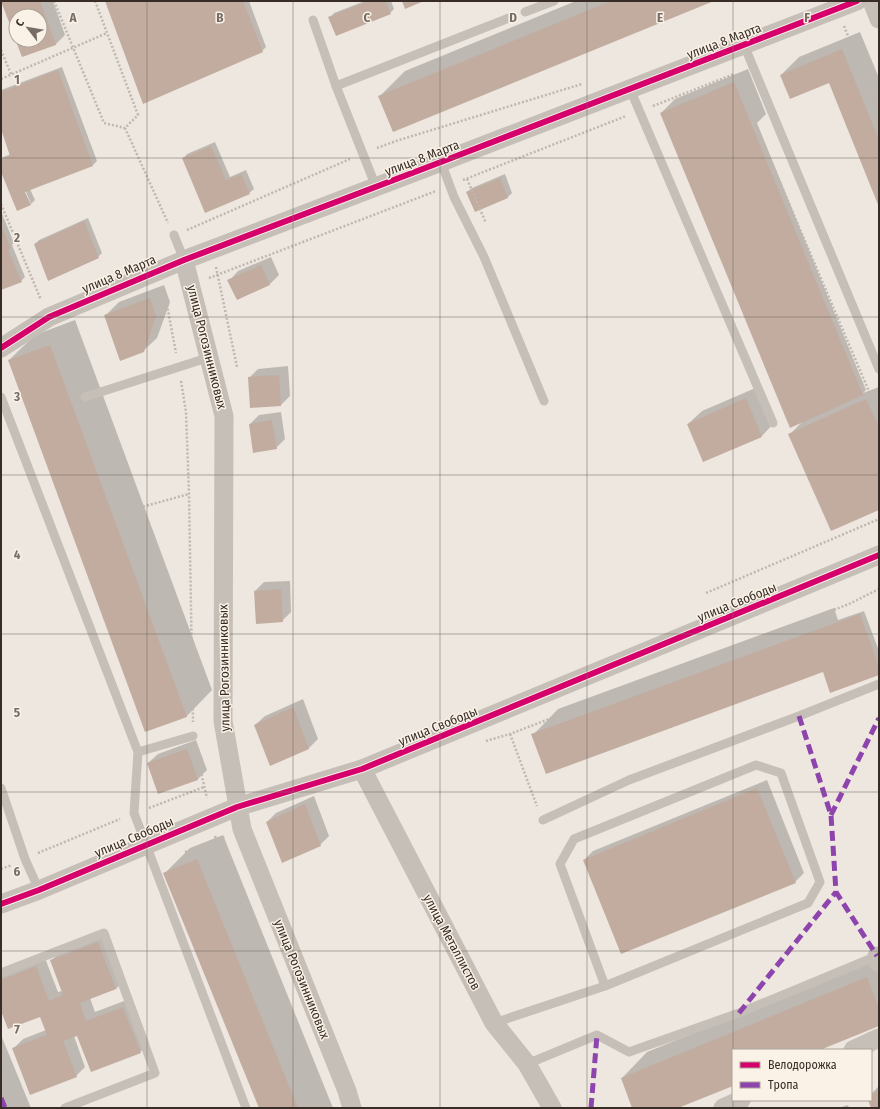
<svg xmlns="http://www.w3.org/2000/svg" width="880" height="1109" viewBox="0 0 880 1109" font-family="'Fira Sans Condensed',sans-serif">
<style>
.shadow{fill:#0003}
.building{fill:#c2ac9f;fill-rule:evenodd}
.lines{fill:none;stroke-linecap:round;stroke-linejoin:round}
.path{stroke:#bfb7b0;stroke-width:2.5;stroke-dasharray:2 2;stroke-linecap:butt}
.service{stroke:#c6bfb8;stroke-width:9}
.minor{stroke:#c6bfb8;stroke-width:19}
.quiet{stroke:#8e44ad;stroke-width:5;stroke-dasharray:10 5;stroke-linecap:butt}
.cycleway-casing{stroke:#faf2e6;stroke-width:8}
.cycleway{stroke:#d6006c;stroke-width:6}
.grid{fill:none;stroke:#776d67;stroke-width:1;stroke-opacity:0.55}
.labels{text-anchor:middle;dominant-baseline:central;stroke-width:3;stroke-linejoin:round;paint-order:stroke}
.street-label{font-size:13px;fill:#372c26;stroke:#faf2e6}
.grid-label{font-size:13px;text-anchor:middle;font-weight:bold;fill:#776d67;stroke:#faf2e6;stroke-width:3;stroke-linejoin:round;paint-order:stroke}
</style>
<rect width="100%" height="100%" fill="#ede7df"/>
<g class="shadow">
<path d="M2 1H53L65 35 56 44 22 56 16 40H40V16H16V39Z"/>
<path d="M106 1H249L266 47 262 51Z"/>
<path d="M365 1H391L394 9 390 13 330 18 334 13Z"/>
<path d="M576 1H711L380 96 405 71Z"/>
<path d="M860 32 879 78V204L830 82 781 75 799 57Z"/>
<path d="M62 67 97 161 93 165 30 189 35 200 31 204 24 187H22L29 204H31L18 210 1 170V158L11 154 1 126V90Z"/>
<path d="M748 69 766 114 757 123 866 390 863 393 879 387V509L789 435 802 422 791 426 661 113 675 99Z"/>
<path d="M215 142 230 177 246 170 254 189 249 193 183 159 187 154Z"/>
<path d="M505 174 512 193 508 197 475 211 467 192 472 188Z"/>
<path d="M1 211 14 243 12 245 25 277 21 281 1 289Z"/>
<path d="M88 218 102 253 98 257 35 244 39 240Z"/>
<path d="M271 257 279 275 270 284 229 281 238 271Z"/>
<path d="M164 285 170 302 157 338 143 351 105 316 119 302Z"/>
<path d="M75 320 212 690 187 716 146 731 9 360 35 335Z"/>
<path d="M288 366 290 396 281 405 249 378 258 369Z"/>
<path d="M760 386 775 422 762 436 704 461 688 424 702 411Z"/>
<path d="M281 412 285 439 276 448 250 424 259 415Z"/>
<path d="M290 581 291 612 282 621 255 591 264 582Z"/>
<path d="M834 608 838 620 864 611 879 651V674L823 671 533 735 558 709Z"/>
<path d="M303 699 318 739 309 748 271 764 255 725 265 716Z"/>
<path d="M196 740 207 770 198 779 159 793 148 763 158 754Z"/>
<path d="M767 780 804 873 795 882 584 860 593 851Z"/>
<path d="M314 796 329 836 320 845 267 822 276 813Z"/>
<path d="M223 835 333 1108H260L165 873 190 848Z"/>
<path d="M108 933 125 979 116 989 90 998 95 1012 132 998 149 1043 140 1052 78 1035 74 1036 85 1067 76 1076 14 1048 23 1039 46 1030 41 1016 1 1009V975L45 958 58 992 62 991 51 961 60 952Z"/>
<path d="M879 958V1025L818 1050H733V1085L675 1108H634L622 1078 647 1052Z"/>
<path d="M1 1035 31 1108H1Z"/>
<path d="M879 1086V1108H872L869 1100H871V1094Z"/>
<path d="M848 1105 849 1108H838Z"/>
</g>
<g class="building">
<path d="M1 1H40L56 45 22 57ZM16 16H40V40H16Z"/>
<path d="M105 1H243L263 52 143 104Z"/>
<path d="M369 1H385L391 14 336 36 328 17Z"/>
<path d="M402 1H424L405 9Z"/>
<path d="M611 1H714L393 132 378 96Z"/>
<path d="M842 49 879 140V207L829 83 790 99 780 75Z"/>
<path d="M58 70 93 166 25 192 31 205 17 211 1 172V160L10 156 1 129V92Z"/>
<path d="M734 82 863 395 790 428 660 113Z"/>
<path d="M211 146 226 180 241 174 250 194 205 213 182 158Z"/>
<path d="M500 178 508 198 475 212 466 192Z"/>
<path d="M84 221 99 258 48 281 34 244Z"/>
<path d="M1 225 11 248 8 250 22 282 1 290Z"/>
<path d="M261 265 270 285 237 300 227 280Z"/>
<path d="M150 298 156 316 144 352 120 361 104 315Z"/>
<path d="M50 345 187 717 145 732 8 360Z"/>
<path d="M279 375 281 406 250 408 248 377Z"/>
<path d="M746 398 762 437 703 462 687 424Z"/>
<path d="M866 399 879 427V510L831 531 788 434Z"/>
<path d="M272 420 277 449 253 453 249 424Z"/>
<path d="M281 589 283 622 256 624 254 591Z"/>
<path d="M860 614 879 667V675L830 693 823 672 546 774 531 734Z"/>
<path d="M293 707 309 749 270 766 254 725Z"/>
<path d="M187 749 198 780 158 794 147 763Z"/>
<path d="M757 788 796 883 621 954 583 860Z"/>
<path d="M305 804 321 846 282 863 266 822Z"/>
<path d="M197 859 298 1108H259L163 873Z"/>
<path d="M98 942 116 989 80 1003 86 1021 123 1007 141 1053 91 1072 77 1036 63 1041 77 1077 30 1095 12 1048 47 1035 40 1017 8 1029 1 1011V980L36 966 49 1001 63 995 50 960Z"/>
<path d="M867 977 879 1008V1026L820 1050H733V1086L678 1108H632L621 1078Z"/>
<path d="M879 1091V1108H871L868 1100H871V1094Z"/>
</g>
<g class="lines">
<g class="path">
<path d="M54 1 104 123 125 128"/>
<path d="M95 1 138 115 125 128 168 223"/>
<path d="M844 26 879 113"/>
<path d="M1 50 11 74"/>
<path d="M1 79 107 33"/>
<path d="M653 106 734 74 879 415"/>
<path d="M377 148 396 141 582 84"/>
<path d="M467 179 486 223"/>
<path d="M463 180 626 116"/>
<path d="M1 204 41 300"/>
<path d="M187 230 350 159"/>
<path d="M216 267 237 367"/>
<path d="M209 278 436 191"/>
<path d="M164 289 176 353"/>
<path d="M181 381 186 412 189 494 193 722"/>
<path d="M120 513 189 494"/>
<path d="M706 593 879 519"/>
<path d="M510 734 537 806"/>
<path d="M486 741 510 734 849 604 879 589"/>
<path d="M196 751 207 798"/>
<path d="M149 808 204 787"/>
<path d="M215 836 316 1108"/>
<path d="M185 852 225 837"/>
<path d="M38 853 120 819"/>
<path d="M1 869 12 865"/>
</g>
<g class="service">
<path d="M525 12 554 1"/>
<path d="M313 20 336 86 376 187"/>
<path d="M744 45 879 369"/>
<path d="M336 86 509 18"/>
<path d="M630 89 773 423"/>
<path d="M441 162 454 197 484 257 544 401"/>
<path d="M174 235 184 260"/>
<path d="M1 397 138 752 134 813 246 1108"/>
<path d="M85 397 210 357"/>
<path d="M138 752 193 736"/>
<path d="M1 788 25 859 39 890"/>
<path d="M543 820 629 780 799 716 879 684"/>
<path d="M1 973 104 933 155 1073 65 1108"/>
<path d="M494 1023 605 986 808 903 820 882 781 773 756 765 574 839 560 864 605 986"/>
<path d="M527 1064 597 1035 629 1052 739 1013 877 956"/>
</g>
<g class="minor">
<path d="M872 1 879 19"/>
<path d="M184 260 224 416 223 721 242 829 347 1091 352 1108"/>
<path d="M1 348 49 317 184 260 441 162 857 1"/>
<path d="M362 769 494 1023 527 1064 552 1108"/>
<path d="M1 904 39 890 237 807 362 769 879 555"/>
<path d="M877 956 879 963"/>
<path d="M853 1050 879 1038"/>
<path d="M723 1108 741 1100"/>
</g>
<g class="quiet">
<path d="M799 716 831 815 836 892 877 956"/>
<path d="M831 815 879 718"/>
<path d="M739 1013 836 892"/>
<path d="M1 1098 5 1108"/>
<path d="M591 1108 597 1035"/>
</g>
<g class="cycleway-casing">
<g id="cycleway">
<path d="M1 348 49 317 184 260 441 162 857 1"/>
<path d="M1 904 39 890 237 807 362 769 879 555"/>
</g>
</g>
<use href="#cycleway" class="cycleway"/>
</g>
<path class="grid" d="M147 1V1108M293 1V1108M440 1V1108M587 1V1108M733 1V1050M1 158H879M1 317H879M1 475H879M1 634H879M1 792H879M1 951H879M733 1100V1108"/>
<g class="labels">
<g class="street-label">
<text transform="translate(724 41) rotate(-21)">улица 8 Марта</text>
<text transform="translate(422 158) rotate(-21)">улица 8 Марта</text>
<text transform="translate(119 274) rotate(-23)">улица 8 Марта</text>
<text transform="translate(207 347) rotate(76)">улица Рогозинниковых</text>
<text transform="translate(737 602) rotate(-22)">улица Свободы</text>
<text transform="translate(224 668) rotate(-91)">улица Рогозинниковых</text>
<text transform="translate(438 726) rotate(-22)">улица Свободы</text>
<text transform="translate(134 837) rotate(-23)">улица Свободы</text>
<text transform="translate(452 942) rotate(62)">улица Металлистов</text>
<text transform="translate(302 979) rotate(68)">улица Рогозинниковых</text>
</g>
</g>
<g class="grid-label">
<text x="73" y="22">A</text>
<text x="220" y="22">B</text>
<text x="367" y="22">C</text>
<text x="513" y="22">D</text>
<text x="660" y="22">E</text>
<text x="807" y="22">F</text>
<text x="17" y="84">1</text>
<text x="17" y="242">2</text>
<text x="17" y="401">3</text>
<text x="17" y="559">4</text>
<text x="17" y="717">5</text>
<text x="17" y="876">6</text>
<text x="17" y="1034">7</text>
</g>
<rect width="880" height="1109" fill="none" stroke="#372c26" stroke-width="4"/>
<rect x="732" y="1049" width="140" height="52" fill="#faf2e6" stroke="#aca399"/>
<rect x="740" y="1062" width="20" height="6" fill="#d6006c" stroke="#aca399"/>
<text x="768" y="1069" font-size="12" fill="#372c26">Велодорожка</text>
<rect x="740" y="1082" width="20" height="6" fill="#8e44ad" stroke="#aca399"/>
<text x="768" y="1089" font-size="12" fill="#372c26">Тропа</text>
<g transform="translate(28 28) rotate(301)"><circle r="19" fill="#faf2e6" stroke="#aca399"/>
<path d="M0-3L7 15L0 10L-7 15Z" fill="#776d67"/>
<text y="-6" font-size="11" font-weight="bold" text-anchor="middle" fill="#372c26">С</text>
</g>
</svg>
